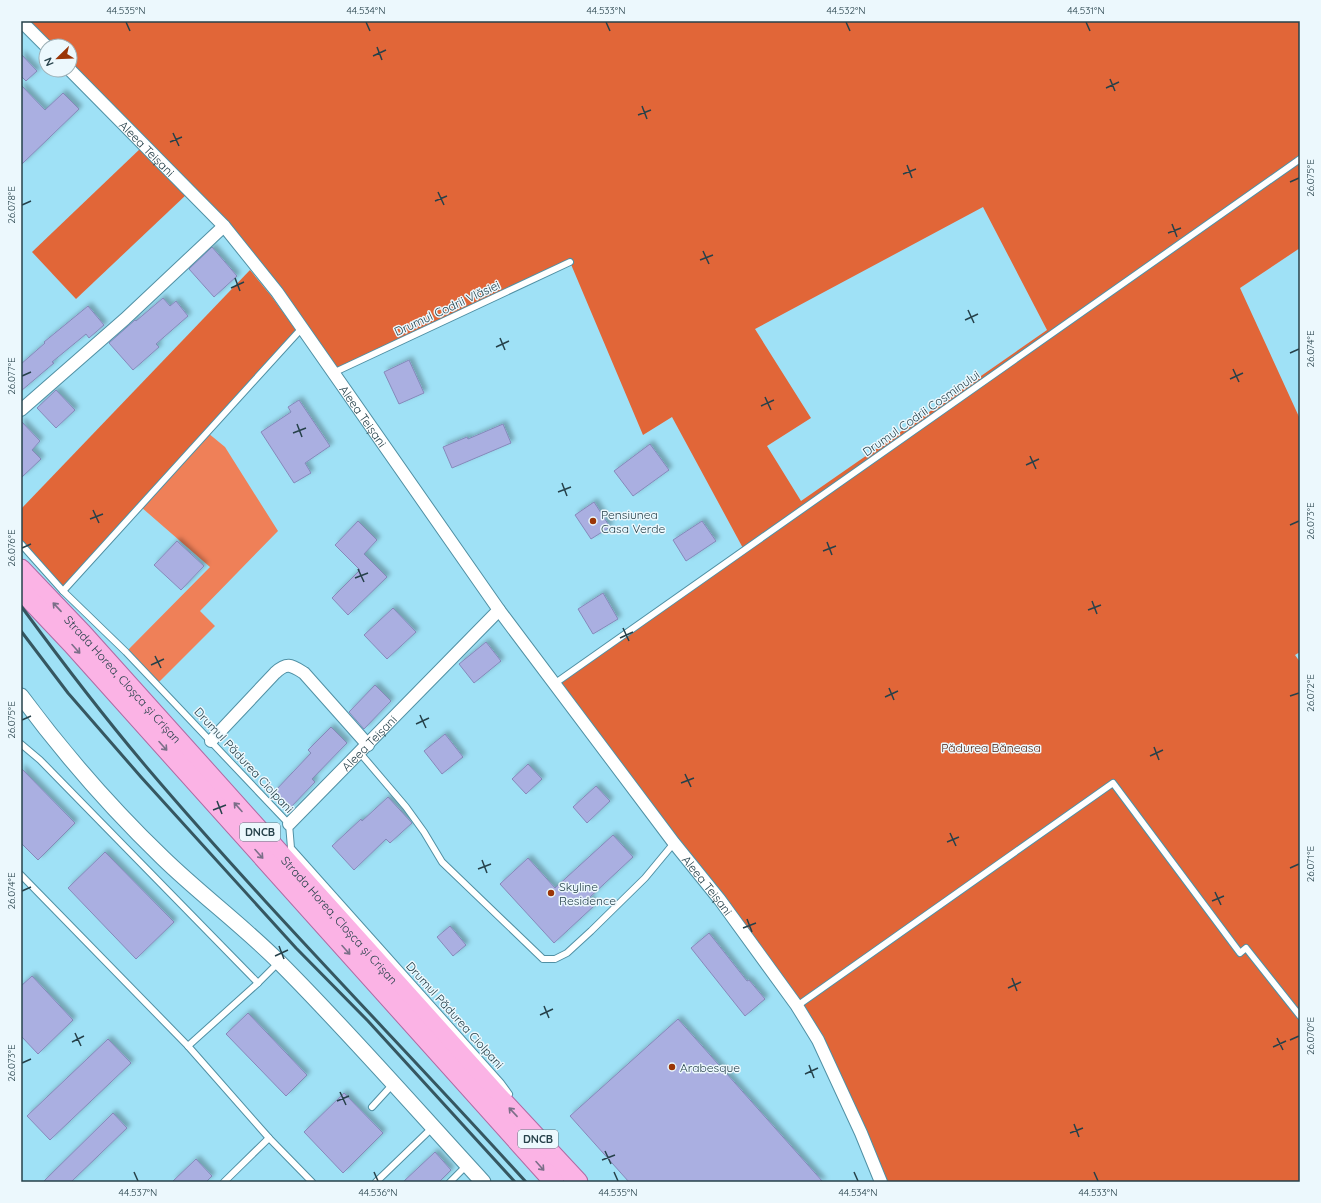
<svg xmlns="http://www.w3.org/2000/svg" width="1321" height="1203" viewBox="0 0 1321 1203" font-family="Quicksand,sans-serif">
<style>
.green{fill:#ef8058}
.forest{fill:#e16638;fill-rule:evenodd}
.building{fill:#aaafe1;stroke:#8589ba;filter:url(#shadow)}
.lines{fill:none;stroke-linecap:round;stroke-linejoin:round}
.service-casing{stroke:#5090a4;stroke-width:8}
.minor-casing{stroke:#5090a4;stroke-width:14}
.tertiary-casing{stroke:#5090a4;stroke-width:17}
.primary-casing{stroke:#ae6aa3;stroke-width:21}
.service{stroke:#fff;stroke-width:6}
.minor{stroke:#fff;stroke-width:12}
.tertiary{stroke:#fff;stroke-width:15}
.primary{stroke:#fbb3e5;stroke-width:19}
.rail{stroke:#365761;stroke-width:3}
.oneway{stroke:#7b6f88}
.ticks{fill:none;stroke:#26414a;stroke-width:1.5}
.poi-dot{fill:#9b3607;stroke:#ecf8fd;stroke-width:1.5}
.labels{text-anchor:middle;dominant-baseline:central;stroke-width:3;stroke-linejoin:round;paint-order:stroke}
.shield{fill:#ecf8fd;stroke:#617880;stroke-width:1}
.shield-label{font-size:11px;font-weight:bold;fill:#26414a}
.street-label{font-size:12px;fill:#26414a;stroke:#ecf8fd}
.poi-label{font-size:12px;fill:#26414a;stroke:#ecf8fd;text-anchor:start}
.park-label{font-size:12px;fill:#491907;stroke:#ecf8fd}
.neatline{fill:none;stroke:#26414a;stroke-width:1.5}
.ticks-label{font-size:10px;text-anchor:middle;fill:#26414a}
</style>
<defs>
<filter id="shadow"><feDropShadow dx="3.5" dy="-3.5" stdDeviation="2" flood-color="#0004"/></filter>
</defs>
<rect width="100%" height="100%" fill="#9fe1f6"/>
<path class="green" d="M208 433 225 447 278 531 200 611 215 626 157 684 126 652 210 567 141 507Z"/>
<g class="forest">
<path d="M21 21H1300V248L1240 288 1300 419V652L1295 655 1300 662V1182H881L818 1040 554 684 744 550 672 417 643 435 570 262 333 373 224 226 70 70V46H46ZM983 207 1047 330 801 501 767 446 811 418 755 329Z"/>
<path d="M142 147 187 194 76 299 32 252Z"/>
<path d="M250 270 272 297 298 333 63 591 21 544V509Z"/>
</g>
<g class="building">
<path d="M21 54 37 71 26 81 21 76Z"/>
<path d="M21 85 45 110 63 93 79 109 21 165Z"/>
<path d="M212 247 237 276 214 297 189 269Z"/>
<path d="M163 298 170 306 176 301 188 316 156 344 159 347 133 370 109 343 135 320 136 321Z"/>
<path d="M88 306 104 325 89 338 86 334 52 362 54 363 21 391V364L45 343 44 342Z"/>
<path d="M409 360 424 393 399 404 384 372Z"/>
<path d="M56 390 75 410 56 428 37 408Z"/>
<path d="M299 400 330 446 305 463 311 473 294 483 261 432 291 412 288 407Z"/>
<path d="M21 421 40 441 32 450 41 459 21 478Z"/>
<path d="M503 424 511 443 452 468 443 447 467 437 468 439Z"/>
<path d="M650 444 669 470 633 496 614 471Z"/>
<path d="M594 502 610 527 591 539 575 515Z"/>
<path d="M358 521 377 540 364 554 387 577 348 615 332 598 360 570 335 545Z"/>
<path d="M702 521 716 541 686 561 673 540Z"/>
<path d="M177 541 204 566 181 590 154 565Z"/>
<path d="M603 593 618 619 593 634 578 609Z"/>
<path d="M393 608 416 632 387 659 364 635Z"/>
<path d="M486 642 501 661 474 683 459 664Z"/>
<path d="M375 685 391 701 364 729 349 712Z"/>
<path d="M331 727 347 743 312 779 315 782 290 808 274 792 311 753 308 750Z"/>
<path d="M445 734 463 757 442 774 424 751Z"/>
<path d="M528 764 542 779 526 794 512 779Z"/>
<path d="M21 768 75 823 38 860 21 843Z"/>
<path d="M596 786 610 801 587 823 573 807Z"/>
<path d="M388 797 412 823 390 843 386 839 354 870 332 846 361 819 362 821Z"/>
<path d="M613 835 633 857 589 898 595 905 554 943 500 884 528 858 555 888Z"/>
<path d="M105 852 174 922 136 959 68 888Z"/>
<path d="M450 926 466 945 453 956 437 937Z"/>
<path d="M709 933 747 981 749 980 765 999 745 1016 691 948Z"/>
<path d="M32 976 73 1020 38 1054 21 1036V986Z"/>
<path d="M248 1013 307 1075 286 1096 226 1034Z"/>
<path d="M678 1019 823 1182H629L570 1116Z"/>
<path d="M108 1039 131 1063 50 1140 27 1116Z"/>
<path d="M344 1093 383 1133 343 1173 304 1132Z"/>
<path d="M113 1113 127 1128 71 1182H43Z"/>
<path d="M435 1152 451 1170 439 1182H403Z"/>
<path d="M196 1159 212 1176 206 1182H172Z"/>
</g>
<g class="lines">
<g class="service-casing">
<g id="service">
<path d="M333 373 570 262"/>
<path d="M21 544 63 591 126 652 289 824 291 848 501 1083 509 1094"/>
<path d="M63 591 302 328"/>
<path d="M554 684 1300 159"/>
<path d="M21 744 40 760 258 983"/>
<path d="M360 753 406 807 424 832 442 862 543 959H555L567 953 591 931 645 878 674 843"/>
<path d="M21 875 188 1046 269 1138 312 1182"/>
<path d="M797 1006 1113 783 1240 953 1246 948 1300 1016"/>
<path d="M188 1046 258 983 279 962"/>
<path d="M372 1107 393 1084"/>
<path d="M224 1182 269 1138"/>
<path d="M376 1182 433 1127"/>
<path d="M450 1182 467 1165"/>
</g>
</g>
<g class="minor-casing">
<g id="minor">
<path d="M21 21 46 46"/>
<path id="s1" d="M70 70 224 226 277 292 499 610 674 843 720 900 797 1006 818 1040 861 1133 881 1182"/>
<path d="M21 410 125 319 224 226"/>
<path d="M211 741 275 673C287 662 291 665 304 673L368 745"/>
<path id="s2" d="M289 824 499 610"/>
</g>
</g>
<g class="tertiary-casing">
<path id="tertiary" d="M21 696C64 754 111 808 163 858 200 894 242 925 279 962 349 1032 415 1108 483 1182"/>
</g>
<g class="primary-casing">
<g id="primary">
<path id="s3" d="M21 569 83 634 498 1096 578 1182"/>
<path d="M21 590 72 644 554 1182"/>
</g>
</g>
<use href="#service" class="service"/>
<use href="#minor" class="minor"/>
<use href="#tertiary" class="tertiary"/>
<use href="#primary" class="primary"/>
<g class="rail">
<path d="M21 606C62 662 104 717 149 770 270 912 401 1044 526 1182"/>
<path d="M21 631 68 693 141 777 296 948 368 1021 515 1182"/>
</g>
</g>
<defs><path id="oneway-shaft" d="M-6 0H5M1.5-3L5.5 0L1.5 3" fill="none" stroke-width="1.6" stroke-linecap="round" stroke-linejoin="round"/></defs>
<g class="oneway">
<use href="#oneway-shaft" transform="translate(57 607) rotate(-133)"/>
<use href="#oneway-shaft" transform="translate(76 649) rotate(48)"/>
<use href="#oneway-shaft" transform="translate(163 746) rotate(48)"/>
<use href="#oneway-shaft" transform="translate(238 807) rotate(-132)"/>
<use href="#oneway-shaft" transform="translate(259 854) rotate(48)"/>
<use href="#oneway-shaft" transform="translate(346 950) rotate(48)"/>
<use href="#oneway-shaft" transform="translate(513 1112) rotate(-133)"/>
<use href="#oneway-shaft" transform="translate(540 1166) rotate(48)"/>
</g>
<path class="ticks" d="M126 22 130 31M366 22 370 31M606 22 610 31M846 22 850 31M1086 22 1090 31M377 47 382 60M373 56 386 50M1110 79 1115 91M1106 88 1119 82M642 106 647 119M638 115 651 110M173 133 179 146M170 142 182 137M907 165 912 178M903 174 916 169M1290 182 1299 178M438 192 444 205M435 201 447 196M22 205 31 201M1172 224 1177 237M1168 233 1181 228M703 251 709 264M700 260 713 255M235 278 240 291M231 288 244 282M968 310 974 323M965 320 978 314M500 338 505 350M496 347 509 341M1290 353 1299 349M1233 369 1239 382M22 376 31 372M1230 379 1243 373M765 397 771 410M761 406 774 400M297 424 302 437M293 433 306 428M1030 456 1036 469M1026 465 1039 459M562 483 567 496M558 492 571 487M93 510 99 523M90 519 103 514M1290 525 1299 521M827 542 832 555M22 548 31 544M823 551 836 546M358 569 364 582M355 578 368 573M1092 601 1097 614M1088 610 1101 605M623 628 629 641M620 638 633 632M155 656 161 668M151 665 164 659M889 688 894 700M1290 696 1299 693M885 697 898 691M420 715 426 728M22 720 31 716M416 724 429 718M1154 747 1159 760M1150 756 1163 750M685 774 691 787M681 783 694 778M217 801 222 814M213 810 226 805M950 833 956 846M947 842 959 837M482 860 487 873M1290 868 1299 864M478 869 491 864M22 891 31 887M1215 892 1221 905M1212 901 1224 896M747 919 752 932M743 928 756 923M279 946 284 959M275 956 288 950M1012 978 1017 991M1008 988 1021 982M544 1006 549 1018M540 1015 553 1009M75 1033 81 1046M1277 1038 1283 1050M1290 1040 1299 1036M72 1042 84 1036M1273 1047 1286 1041M22 1063 31 1059M809 1065 814 1078M805 1074 818 1068M340 1092 346 1105M337 1101 349 1096M1074 1124 1079 1137M1070 1133 1083 1128M605 1151 611 1164M602 1160 615 1155M134 1172 138 1181M374 1172 378 1181M614 1172 618 1181M854 1172 858 1181M1094 1172 1098 1181"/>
<g class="poi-dot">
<circle cx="593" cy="521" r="4"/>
<circle cx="551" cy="893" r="4"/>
<circle cx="672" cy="1067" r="4"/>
</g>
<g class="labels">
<g class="shield">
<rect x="240" y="823" width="40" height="18" rx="3"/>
<rect x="518" y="1130" width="40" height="18" rx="3"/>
</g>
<g class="shield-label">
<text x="260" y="832">DNCB</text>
<text x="538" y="1139">DNCB</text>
</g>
<g class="street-label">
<text stroke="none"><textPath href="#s1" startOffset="110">Aleea Teișani</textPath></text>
<text transform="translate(447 308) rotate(-25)">Drumul Codrii Vlăsiei</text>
<text transform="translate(921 413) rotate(-35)">Drumul Codrii Cosminului</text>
<text stroke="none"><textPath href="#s1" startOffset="455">Aleea Teișani</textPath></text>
<text stroke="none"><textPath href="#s3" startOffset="150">Strada Horea, Cloșca și Crișan</textPath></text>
<text stroke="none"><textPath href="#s2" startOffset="114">Aleea Teișani</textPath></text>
<text transform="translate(244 760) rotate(47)">Drumul Pădurea Ciolpani</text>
<text stroke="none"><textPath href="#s1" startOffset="1037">Aleea Teișani</textPath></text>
<text stroke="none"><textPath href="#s3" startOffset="474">Strada Horea, Cloșca și Crișan</textPath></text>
<text transform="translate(455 1015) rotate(48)">Drumul Pădurea Ciolpani</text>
</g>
<g class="poi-label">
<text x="601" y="514">Pensiunea<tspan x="601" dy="14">Casa Verde</tspan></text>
<text x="559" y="886">Skyline<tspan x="559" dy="14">Residence</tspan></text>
<text x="680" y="1067">Arabesque</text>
</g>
<g class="park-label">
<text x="991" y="747">Pădurea Băneasa</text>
</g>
</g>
<rect width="1321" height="1203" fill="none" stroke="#ecf8fd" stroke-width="44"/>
<g transform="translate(58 58) rotate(247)"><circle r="19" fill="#ecf8fd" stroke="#9dafb5"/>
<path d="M0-3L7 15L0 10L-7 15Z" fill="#9b3607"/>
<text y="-6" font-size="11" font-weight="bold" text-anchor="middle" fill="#26414a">N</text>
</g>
<rect x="22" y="22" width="1277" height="1159" class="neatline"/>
<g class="ticks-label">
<text x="126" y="14">44.535°N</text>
<text x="366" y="14">44.534°N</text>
<text x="606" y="14">44.533°N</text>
<text x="846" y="14">44.532°N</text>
<text x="1086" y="14">44.531°N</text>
<text transform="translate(1310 178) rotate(-90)" y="4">26.075°E</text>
<text transform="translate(11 205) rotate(-90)" y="4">26.078°E</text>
<text transform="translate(1310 349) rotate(-90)" y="4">26.074°E</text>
<text transform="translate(11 376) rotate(-90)" y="4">26.077°E</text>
<text transform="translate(1310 521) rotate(-90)" y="4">26.073°E</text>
<text transform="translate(11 548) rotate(-90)" y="4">26.076°E</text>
<text transform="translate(1310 693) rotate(-90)" y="4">26.072°E</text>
<text transform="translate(11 720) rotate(-90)" y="4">26.075°E</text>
<text transform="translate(1310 864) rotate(-90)" y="4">26.071°E</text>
<text transform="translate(11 891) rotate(-90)" y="4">26.074°E</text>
<text transform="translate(1310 1036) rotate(-90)" y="4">26.070°E</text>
<text transform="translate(11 1063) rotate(-90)" y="4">26.073°E</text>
<text x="138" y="1196">44.537°N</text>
<text x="378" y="1196">44.536°N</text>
<text x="618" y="1196">44.535°N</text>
<text x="858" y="1196">44.534°N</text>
<text x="1098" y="1196">44.533°N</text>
</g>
</svg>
